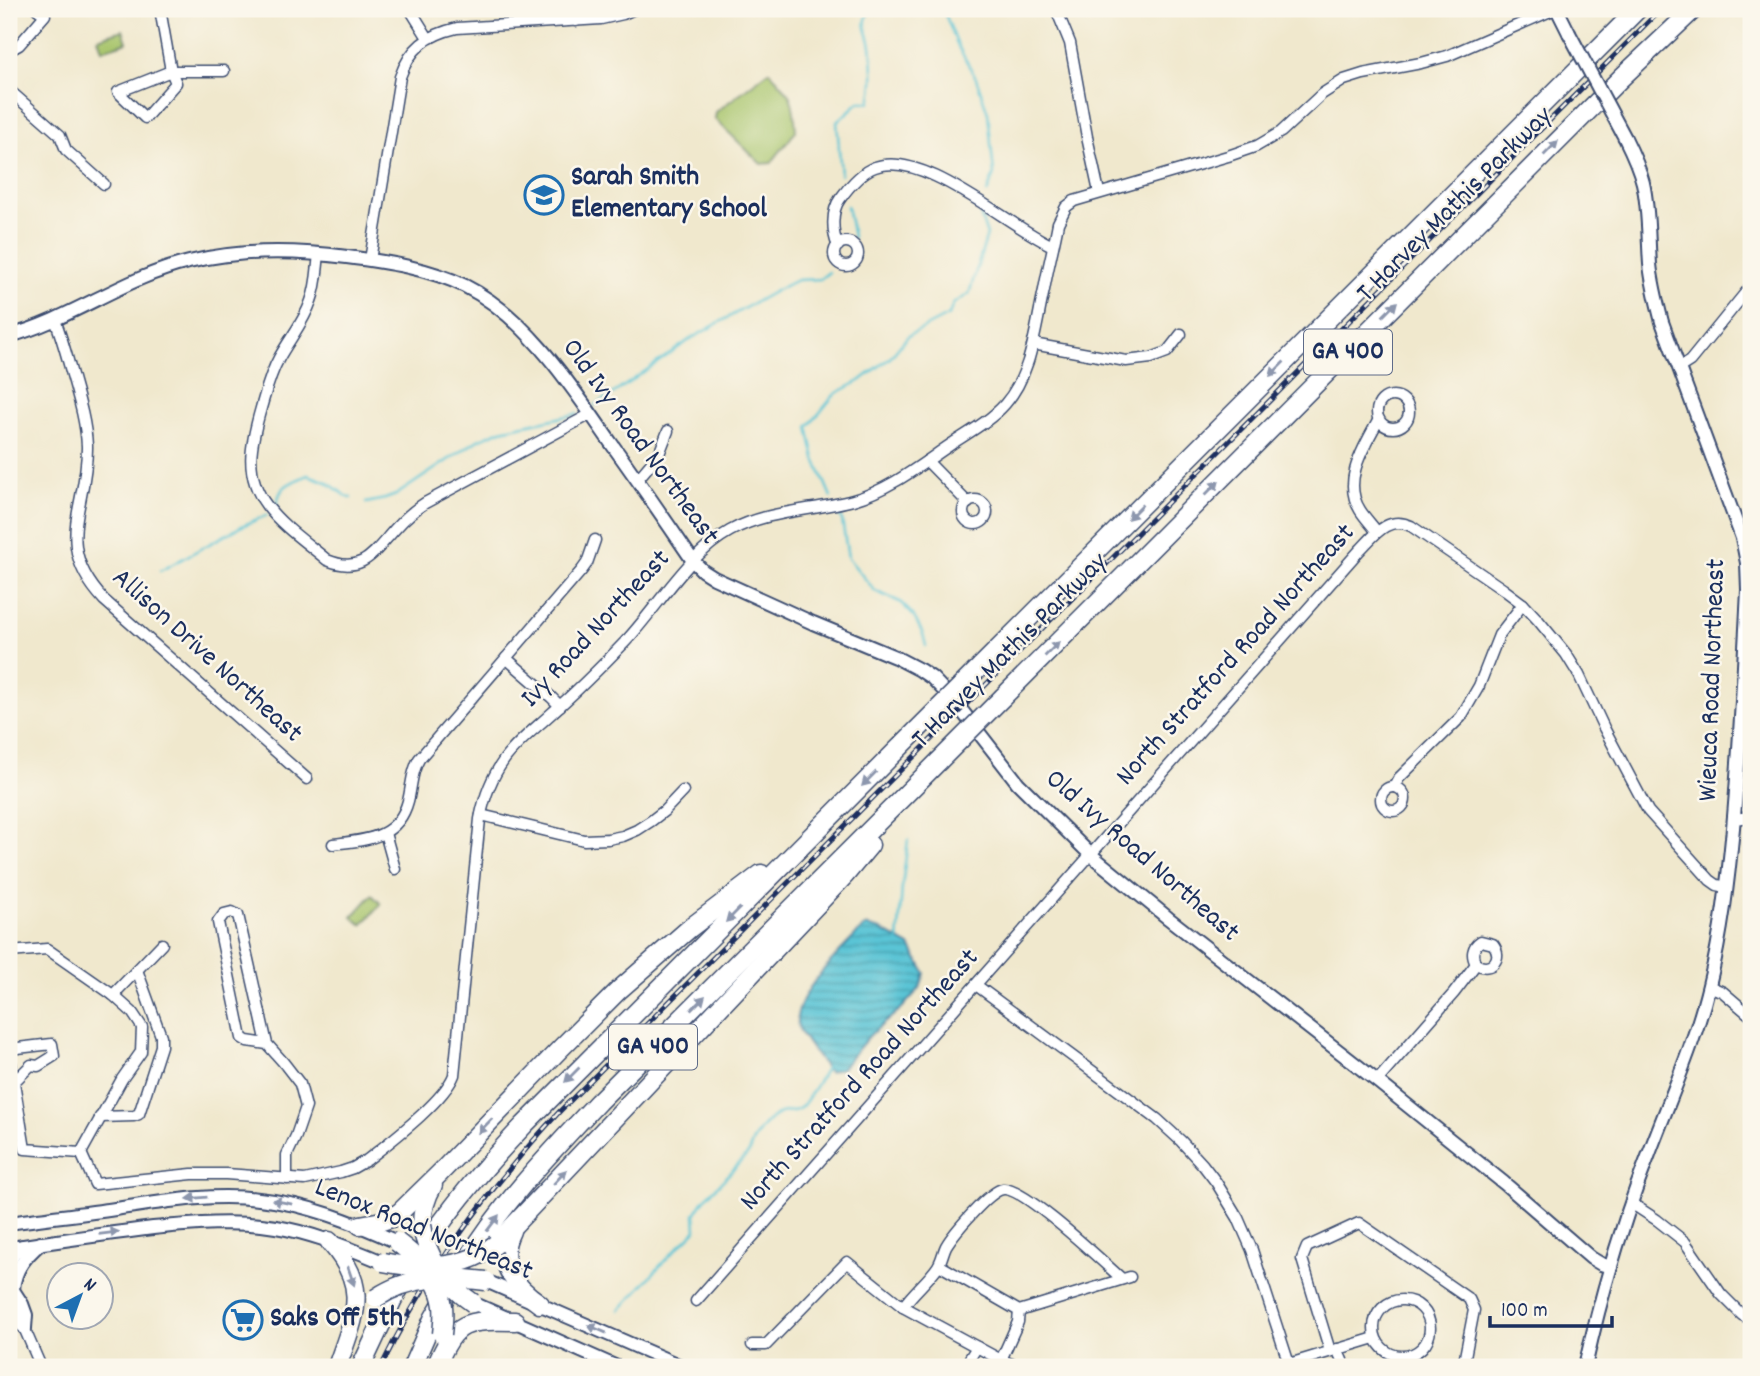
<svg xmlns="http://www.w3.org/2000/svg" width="1760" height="1376" viewBox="0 0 1760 1376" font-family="Dekko,sans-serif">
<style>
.green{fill:#a8c56c;stroke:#627a65;stroke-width:2}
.water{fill:url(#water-rules);stroke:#3a7a9a;stroke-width:2}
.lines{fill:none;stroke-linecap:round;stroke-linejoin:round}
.stream{stroke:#5ac4d5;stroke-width:2.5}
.street-casing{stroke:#3b4b6f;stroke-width:13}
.secondary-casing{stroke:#3b4b6f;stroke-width:16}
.highway-casing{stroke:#3b4b6f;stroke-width:21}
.street{stroke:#fff;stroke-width:10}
.secondary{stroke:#fff;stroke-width:12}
.highway{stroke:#fff;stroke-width:18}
.rail-casing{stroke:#1b2f5e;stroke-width:5}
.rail{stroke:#fbf7ec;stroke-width:2.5;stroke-dasharray:8;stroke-linecap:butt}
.secondary-bridge-casing{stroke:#3b4b6f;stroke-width:16;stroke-linecap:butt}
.highway-bridge-casing{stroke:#3b4b6f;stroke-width:21;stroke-linecap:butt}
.secondary-bridge{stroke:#fff;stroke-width:12}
.highway-bridge{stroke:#fff;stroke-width:18}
.oneway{fill:#8d97ae}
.labels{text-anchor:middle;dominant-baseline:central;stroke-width:5;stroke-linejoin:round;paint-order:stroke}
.shield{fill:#fbf7ec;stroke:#5e6b89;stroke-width:2}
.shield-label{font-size:26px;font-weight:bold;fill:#1b2f5e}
.poi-label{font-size:28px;font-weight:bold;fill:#1b2f5e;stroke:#fbf7ec;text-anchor:start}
.street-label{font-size:28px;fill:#1b2f5e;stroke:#fbf7ec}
</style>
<defs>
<pattern id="water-rules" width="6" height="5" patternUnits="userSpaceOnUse" patternTransform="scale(1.75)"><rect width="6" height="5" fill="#5ac4d5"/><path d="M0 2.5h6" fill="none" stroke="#4aa0b0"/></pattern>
</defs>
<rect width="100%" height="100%" fill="#fbf7ec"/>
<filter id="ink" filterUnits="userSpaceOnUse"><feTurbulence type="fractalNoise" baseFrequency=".0143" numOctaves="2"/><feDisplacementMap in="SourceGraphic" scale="14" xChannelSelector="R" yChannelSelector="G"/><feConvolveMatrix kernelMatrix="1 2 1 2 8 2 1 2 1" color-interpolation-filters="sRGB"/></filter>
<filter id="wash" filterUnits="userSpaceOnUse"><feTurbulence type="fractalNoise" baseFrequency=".00686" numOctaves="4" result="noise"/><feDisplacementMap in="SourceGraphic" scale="28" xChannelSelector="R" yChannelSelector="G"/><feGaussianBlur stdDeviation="1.57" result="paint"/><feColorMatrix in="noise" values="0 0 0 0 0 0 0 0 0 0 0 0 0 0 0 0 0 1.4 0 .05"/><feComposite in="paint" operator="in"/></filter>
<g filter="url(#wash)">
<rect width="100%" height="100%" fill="#f0e8cd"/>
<g class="green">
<path d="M123 30 127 42 102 50 98 38Z"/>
<path d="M769 71C792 93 794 100 796 131L771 163 761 164 715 119 716 112Z"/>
<path d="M372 895 381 904 362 925 352 917Z"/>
</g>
<path class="water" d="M865 926 881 930 910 946 925 973 920 988 902 1008 870 1035 842 1068 829 1072C821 1061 798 1034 797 1022 795 993 845 946 865 926Z"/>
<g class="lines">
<g class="stream">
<path d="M943 9 958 46 976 78 988 113 994 174 987 193"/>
<path d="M841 175 837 122 859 102H870C875 83 873 66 871 46 868 29 861 27 870 9"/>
<path d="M847 206 853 237"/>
<path d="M595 405 620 389 692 338 775 291 797 280 820 279 829 272"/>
<path d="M831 497 815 459 808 427 835 394 860 381 890 358 908 336 949 315 953 304 969 294 987 235 980 214"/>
<path d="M366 503 385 499 396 495 478 440 501 430 577 414"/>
<path d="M837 510 842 520 848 558 875 591 900 602 913 615 923 634 926 646"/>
<path d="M276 512C278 485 286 485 308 475L327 482 346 496 351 498"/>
<path d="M160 571 242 526 267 515"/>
<path d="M898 943 902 887 908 840"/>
<path d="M620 1310 669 1256 696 1230 695 1214 704 1200 749 1153C750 1141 767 1119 778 1114 785 1110 794 1113 800 1108 807 1103 822 1074 828 1065"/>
</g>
</g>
</g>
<g filter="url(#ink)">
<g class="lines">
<g class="street-casing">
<g id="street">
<path d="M160 9 171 71 176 83 145 118 118 92 171 71H224"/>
<path d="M410 9 428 38"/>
<path d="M575 9 576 21"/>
<path d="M1056 9 1070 43 1087 137 1099 192"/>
<path d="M9 13 12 9"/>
<path d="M9 49 10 50 19 45 45 15 37 9"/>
<path d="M9 90 60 135 66 150 104 184"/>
<circle cx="846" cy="254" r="12"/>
<path d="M838 246C832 233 831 211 840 199 848 188 861 172 875 167 924 149 1009 227 1053 246"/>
<path d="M319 254C317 270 317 286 311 301 304 322 290 338 279 358 270 374 266 391 261 408 251 443 243 474 267 506 283 527 307 543 327 560 363 575 374 552 396 528 405 518 414 510 425 503L591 414"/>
<path d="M370 260 400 77C410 48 427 35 457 28L601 19 623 14 634 9"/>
<path d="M55 320C63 340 68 361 74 382 80 403 86 424 87 446 88 508 51 543 104 600L307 779"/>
<path d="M1033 344 1126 361 1151 358 1167 352 1181 334"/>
<path d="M1679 368 1690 361 1751 286"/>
<circle cx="1393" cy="412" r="16"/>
<path d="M927 461 968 503"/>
<path d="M637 480 659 454 668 431"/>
<circle cx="975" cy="512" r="12"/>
<path d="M1377 532C1372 525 1365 518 1360 510 1341 480 1365 446 1379 419"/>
<path d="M1742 538 1748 536 1751 532"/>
<path d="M506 658 551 697 560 706"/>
<path d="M1394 787 1399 778 1461 717 1479 686 1499 635 1523 604"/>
<circle cx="1393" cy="799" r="12"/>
<path d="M481 815 584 840 608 839 623 836 637 830 651 821 664 811 683 791"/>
<path d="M1733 819 1751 817"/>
<path d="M385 833 395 869"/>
<path d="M333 844C365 840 398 839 408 801 412 786 411 773 419 759L582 570 587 563 595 540"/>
<path d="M9 952 47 949 113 995 132 1012 142 1027 141 1052 122 1079 81 1153"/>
<path d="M976 985 1157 1119 1181 1141 1203 1165 1216 1182 1238 1218 1252 1250 1290 1367"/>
<path d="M1709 986 1723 992 1751 1016"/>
<path d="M113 995 162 944"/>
<path d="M267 1044 247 1041 242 1038 218 922 224 914 232 912 238 915 267 1044 283 1062 300 1084 306 1107 296 1136 287 1155V1179"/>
<path d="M9 1049 52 1044 54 1056 38 1066 31 1065 13 1083"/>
<path d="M9 1052 25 1149 81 1153 95 1184 192 1174H226L305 1180 341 1172 353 1168 367 1160C391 1141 444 1101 454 1075L480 819C484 798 491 778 504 760 517 742 536 728 553 712 578 690 602 666 625 642 658 607 688 554 730 531 768 510 813 511 853 500 889 490 919 466 950 445 968 433 990 421 1005 404 1032 373 1035 329 1044 290 1048 267 1054 245 1058 223L1066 207 1074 201 1228 156 1257 146 1281 132 1322 94 1344 80 1363 74 1421 63 1447 56 1555 9"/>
<path d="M1377 1081 1454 993 1476 964C1491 973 1504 958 1493 944L1481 941C1472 947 1471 955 1476 964"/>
<path d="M100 1117 134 1116 139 1114 161 1046V1036L137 970"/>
<path d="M1631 1203 1657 1220 1685 1242 1721 1294 1742 1315 1751 1319"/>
<path d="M939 1265 1019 1311 1130 1277"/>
<path d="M9 1293 41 1367"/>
<circle cx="1402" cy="1328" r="28"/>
<path d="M696 1301 1359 551C1374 536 1387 515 1411 526L1503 589 1523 604 1538 620 1566 654 1579 675 1604 728 1648 811 1710 880 1717 885 1727 887"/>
<path d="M903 1307C913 1292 928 1281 938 1266 942 1260 943 1252 946 1246 953 1234 989 1191 1003 1189 1023 1186 1104 1263 1122 1279"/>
<path d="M752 1345H766L847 1262 903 1307 1001 1360 1020 1367"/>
<path d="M1337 1349 1345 1367"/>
<path d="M1330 1351 1302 1259 1307 1247 1359 1223 1469 1299 1474 1310 1463 1367"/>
<path d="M1001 1360 1018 1322 1019 1311"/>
<path d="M1289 1364 1375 1338"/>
<path d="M967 1367 970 1358 977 1347"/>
</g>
</g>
<g class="secondary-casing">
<g id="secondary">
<path d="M1557 9 1569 33"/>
<path d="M9 336C72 319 125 277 189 262 242 249 294 250 347 257 387 262 428 268 465 286 527 317 572 387 611 443 639 482 666 521 693 561L703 571 714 578 813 623 895 657 920 670 932 678 955 702 1018 783 1091 855 1168 918 1377 1081 1504 1183 1591 1258 1601 1264 1611 1267"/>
<path d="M9 1223C44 1218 80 1214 115 1209 163 1202 210 1193 259 1199 308 1204 353 1222 397 1242"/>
<path d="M9 1248C57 1241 104 1234 153 1228 193 1224 235 1220 276 1227 313 1233 348 1248 383 1262"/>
<path d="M9 1262 14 1254 23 1246"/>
<path d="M486 1281 683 1367"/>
<path d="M9 1284 22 1304 26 1315 25 1328"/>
<path d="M13 1289C15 1268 26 1256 41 1243"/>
<path d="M473 1303 617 1367"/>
<path d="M9 1307 17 1321 25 1328"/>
<path d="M1585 1367C1601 1295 1622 1223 1649 1154 1670 1098 1695 1043 1709 985 1722 933 1728 881 1733 828 1740 749 1744 670 1748 590L1747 563 1742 538 1662 322C1657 303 1652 284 1650 264 1648 237 1649 210 1643 183 1639 167 1632 152 1625 138"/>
</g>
</g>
<g class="highway-casing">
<g id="highway">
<path d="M980 667 1638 9"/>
<path d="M1003 697 1621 78 1694 9"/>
<path d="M360 1225 382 1221 391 1218 400 1212 440 1173 560 1049 619 990 690 928 761 874"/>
<path d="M422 1225C422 1210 425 1199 433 1185"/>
<path d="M511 1231C495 1263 514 1286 540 1304"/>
<path d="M329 1241C371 1288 355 1314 337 1367"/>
<path d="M496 1244 845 875 870 845"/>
<path d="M419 1255C450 1208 485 1166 524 1125L917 730"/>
<path d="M464 1265C501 1204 550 1153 598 1102L939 761"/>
<path d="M361 1367 393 1299 405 1279"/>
<path d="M412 1367 433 1319 445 1298"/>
<path d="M436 1367C455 1320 466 1320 515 1321"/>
</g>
</g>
<use href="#street" class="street"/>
<use href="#secondary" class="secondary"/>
<use href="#highway" class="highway"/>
<g class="rail-casing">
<path id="rail" d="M381 1367C427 1272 488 1189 560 1111L1661 9"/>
</g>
<use href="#rail" class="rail"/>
<g class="secondary-bridge-casing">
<path id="secondary-bridge" d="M1569 33 1625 138"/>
</g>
<g class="highway-bridge-casing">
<g id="highway-bridge">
<path d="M917 730 980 667"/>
<path d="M939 761 1003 697"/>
<path d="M422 1225C426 1257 446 1285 473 1303"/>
<path d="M397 1242C417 1257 440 1279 443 1306 444 1315 443 1325 442 1334"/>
<path d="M383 1262C422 1270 464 1270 496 1244"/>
<path d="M376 1298C410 1275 447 1276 486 1281"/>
</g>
</g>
<use href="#secondary-bridge" class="secondary-bridge"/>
<use href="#highway-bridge" class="highway-bridge"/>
</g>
<defs><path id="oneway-solid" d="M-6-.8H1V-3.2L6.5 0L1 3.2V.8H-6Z" transform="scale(1.75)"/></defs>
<g class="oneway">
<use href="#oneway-solid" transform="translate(1551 148) rotate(-45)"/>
<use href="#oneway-solid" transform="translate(1390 309) rotate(-45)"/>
<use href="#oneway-solid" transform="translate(1277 369) rotate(135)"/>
<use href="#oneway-solid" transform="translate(1212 488) rotate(-45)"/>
<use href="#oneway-solid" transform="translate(1135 512) rotate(135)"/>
<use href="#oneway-solid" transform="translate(1052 649) rotate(-45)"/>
<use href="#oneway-solid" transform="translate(869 779) rotate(135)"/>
<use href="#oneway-solid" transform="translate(733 915) rotate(135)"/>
<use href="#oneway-solid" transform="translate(698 1003) rotate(-45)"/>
<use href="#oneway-solid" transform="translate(572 1075) rotate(135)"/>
<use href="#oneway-solid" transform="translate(485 1126) rotate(134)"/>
<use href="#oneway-solid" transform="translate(560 1177) rotate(-47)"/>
<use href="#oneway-solid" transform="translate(197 1198) rotate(175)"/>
<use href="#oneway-solid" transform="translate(282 1202) rotate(-169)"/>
<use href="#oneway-solid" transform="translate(493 1223) rotate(-53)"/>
<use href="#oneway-solid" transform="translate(109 1233) rotate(-7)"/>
<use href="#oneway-solid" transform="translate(351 1276) rotate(71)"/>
<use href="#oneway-solid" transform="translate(597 1329) rotate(-157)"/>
</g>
</g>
<defs>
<g id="school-ring" transform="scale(2.0125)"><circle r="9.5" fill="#fbf7ec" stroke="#1f6fb2" stroke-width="1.5"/><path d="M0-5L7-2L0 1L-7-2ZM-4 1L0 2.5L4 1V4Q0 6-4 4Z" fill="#1f6fb2"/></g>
<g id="supermarket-ring" transform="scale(2.0125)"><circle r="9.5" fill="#fbf7ec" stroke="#1f6fb2" stroke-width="1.5"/><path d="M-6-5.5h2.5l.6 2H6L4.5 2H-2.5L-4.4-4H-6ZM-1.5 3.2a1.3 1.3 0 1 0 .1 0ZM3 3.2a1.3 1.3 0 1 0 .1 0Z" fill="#1f6fb2"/></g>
</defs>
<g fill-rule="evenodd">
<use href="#school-ring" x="544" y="195"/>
<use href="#supermarket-ring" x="243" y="1320"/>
</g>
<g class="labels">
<g class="shield">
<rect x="1304" y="329.5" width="88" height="45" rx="5"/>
<rect x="609" y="1024.5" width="88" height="45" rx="5"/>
</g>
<g class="shield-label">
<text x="1348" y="352">GA 400</text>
<text x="653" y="1047">GA 400</text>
</g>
<g class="poi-label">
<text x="571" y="179">Sarah Smith<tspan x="571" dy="32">Elementary School</tspan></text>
<text x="270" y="1320">Saks Off 5th</text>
</g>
<g class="street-label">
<text transform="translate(1456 206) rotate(-45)">T Harvey Mathis Parkway</text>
<text transform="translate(639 443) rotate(54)">Old Ivy Road Northeast</text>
<text transform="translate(597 630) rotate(-47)">Ivy Road Northeast</text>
<text transform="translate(1011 652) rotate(-45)">T Harvey Mathis Parkway</text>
<text transform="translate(1237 656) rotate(-48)">North Stratford Road Northeast</text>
<text transform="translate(206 657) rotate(42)">Allison Drive Northeast</text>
<text transform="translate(1714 680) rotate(-88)">Wieuca Road Northeast</text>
<text transform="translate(1141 857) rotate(41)">Old Ivy Road Northeast</text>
<text transform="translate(861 1081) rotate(-48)">North Stratford Road Northeast</text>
<text transform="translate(423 1231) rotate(22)">Lenox Road Northeast</text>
</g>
</g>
<rect width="1760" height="1376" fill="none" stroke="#fbf7ec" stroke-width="35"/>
<g transform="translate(80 1296) rotate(41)"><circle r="33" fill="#fbf7ec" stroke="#a1a7b3" stroke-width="2"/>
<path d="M0-5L12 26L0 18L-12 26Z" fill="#1f6fb2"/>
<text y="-10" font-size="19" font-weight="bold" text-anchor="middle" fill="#1b2f5e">N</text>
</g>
<path d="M1490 1316v10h122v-10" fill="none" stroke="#1b2f5e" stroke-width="3.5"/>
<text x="1501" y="1316" font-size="21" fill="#1b2f5e" stroke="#fbf7ec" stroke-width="5" paint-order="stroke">100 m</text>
</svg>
